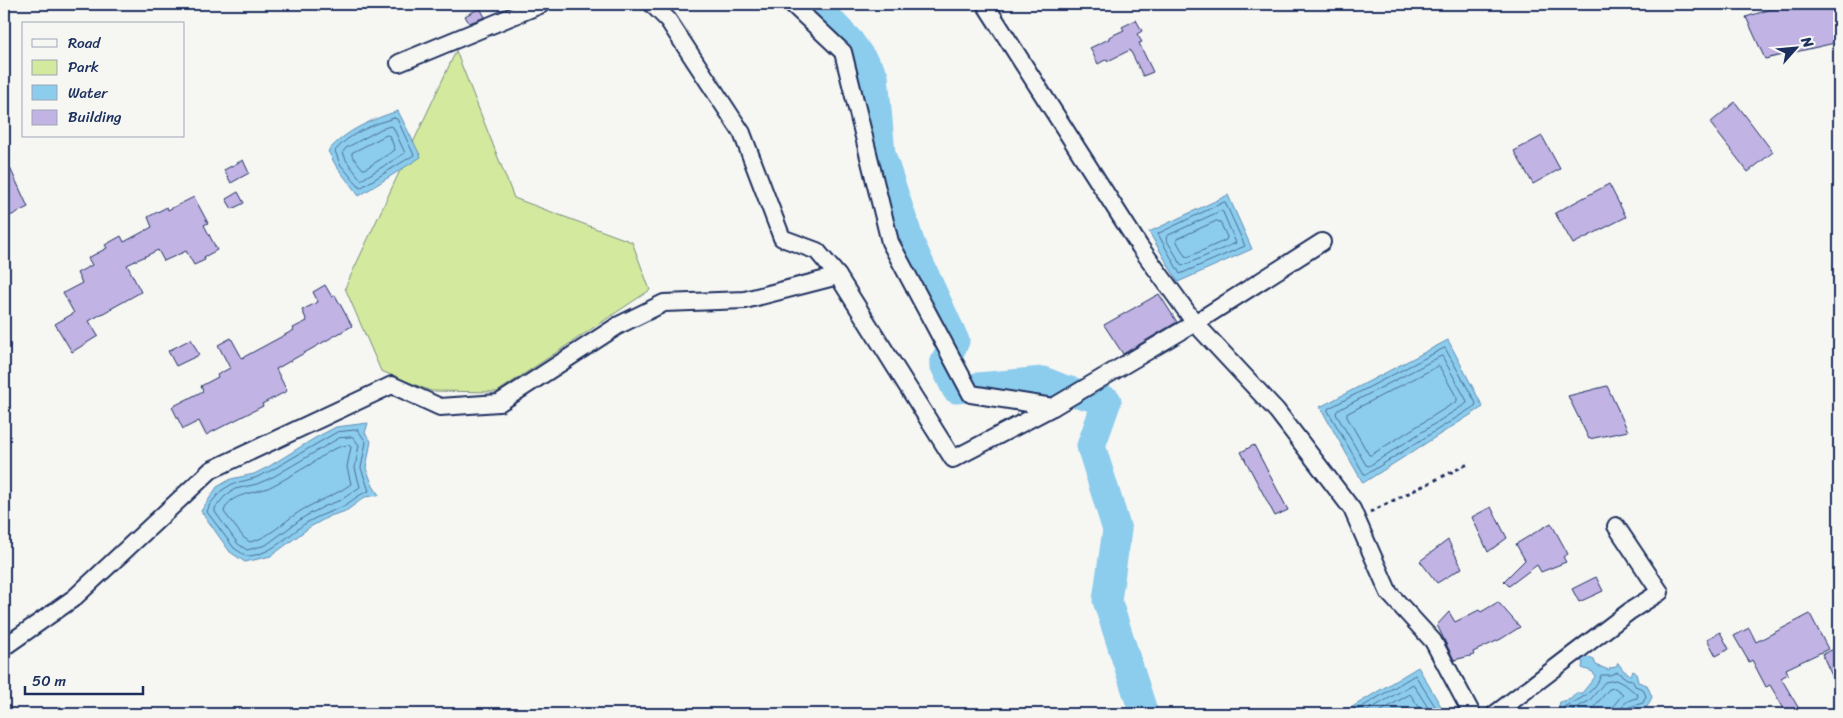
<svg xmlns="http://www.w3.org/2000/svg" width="1843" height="718" viewBox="0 0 1843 718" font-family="Sriracha,sans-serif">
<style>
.green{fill:#d3e99e;stroke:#778c7e}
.water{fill:#8ccced;stroke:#5f8db4}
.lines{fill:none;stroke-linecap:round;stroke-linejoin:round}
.shore{stroke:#486e97;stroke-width:1}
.river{stroke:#8ccced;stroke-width:29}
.building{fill:#c1b3e4;stroke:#1b2f5e}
.street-casing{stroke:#1b2f5e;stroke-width:20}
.path{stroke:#1b2f5e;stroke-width:3;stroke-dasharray:4 4;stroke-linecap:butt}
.street{stroke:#f6f6f2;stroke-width:16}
</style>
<rect width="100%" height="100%" fill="#f6f6f2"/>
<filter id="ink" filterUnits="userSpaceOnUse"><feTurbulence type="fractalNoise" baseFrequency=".02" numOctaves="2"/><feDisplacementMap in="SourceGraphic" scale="10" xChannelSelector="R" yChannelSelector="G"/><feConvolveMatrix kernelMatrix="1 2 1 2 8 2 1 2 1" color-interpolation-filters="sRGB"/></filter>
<g filter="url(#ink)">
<path class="green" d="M456 51 514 198 632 242 650 290 497 392 431 391 381 371 345 288Z"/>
<g class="water">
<path d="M398 111 421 157 359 196 336 166 328 151C346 130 373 119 398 111Z"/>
<path d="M1228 195 1252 249 1178 282 1149 232Z"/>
<path d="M1448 340 1483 407 1363 483 1320 407Z"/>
<path d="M368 423 365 433 371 441 366 468 373 486 379 495 365 497 346 511 330 516 310 527 271 556 245 562 230 552 201 511 217 487 231 479 254 474 268 467 315 438 336 427Z"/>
<path d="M1588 657 1594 660 1596 665 1609 670 1610 668 1616 667 1618 663 1624 671 1628 673 1630 675 1633 671 1636 673 1638 682 1647 685 1652 697 1647 707 1633 710 1630 714H1557L1560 702 1571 699 1576 693H1582L1595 677 1593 672 1582 668 1583 662 1579 660Z"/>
<path d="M1418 667 1445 713 1351 714 1349 709Z"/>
</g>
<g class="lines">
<g class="shore">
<path d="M394 118 397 119 414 155 360 188 340 164 335 151C348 134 374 124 394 118Z"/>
<path d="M391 126 393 127 405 153 361 180 346 160 343 152 346 148 381 129Z"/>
<path d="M387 135 390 136 395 150 365 169H363L352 156V153Z"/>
<path d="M1225 202 1245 246 1180 274 1158 234Z"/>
<path d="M1221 211 1223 212 1236 243 1182 266 1166 239 1167 236Z"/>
<path d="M1217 221 1220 222 1227 237 1226 240 1188 257 1185 256 1177 242V239Z"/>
<path d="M1445 348 1476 403 1475 406 1367 474H1364L1328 411V409Z"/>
<path d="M1442 356 1467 401V403L1369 466 1366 465 1336 414 1337 411Z"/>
<path d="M1439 366 1457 398V401L1371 455H1369L1347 417V414Z"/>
<path d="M358 430 366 442 361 468 369 491C359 494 351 502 342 507 330 512 318 516 306 523 287 536 270 556 246 556L234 548 207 512 210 504 221 491 232 484 255 478 270 471 337 432Z"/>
<path d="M353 437 359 445 355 468 360 487 341 500 325 506 304 517 266 545 247 550 238 544 215 512V508L225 496 235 489 257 484 273 477 339 438Z"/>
<path d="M349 445 351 447 347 467 351 484C335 496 316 501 299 512 283 522 269 538 250 542L244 538 224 512C228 493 255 494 270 487 284 480 297 472 311 464 323 456 334 446 349 445Z"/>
<path d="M1355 714 1357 710 1415 675 1440 714"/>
<path d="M1362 714 1413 684 1432 714"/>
<path d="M1376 714 1410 694 1424 714"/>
<path d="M1562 714 1565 706C1579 701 1596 691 1601 675H1610L1617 672 1627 679 1632 680 1635 686 1643 689 1646 696 1643 703 1629 707 1626 714"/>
<path d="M1569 714 1570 711 1589 701 1605 682 1616 680 1627 686 1638 695 1637 698C1627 700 1621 704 1620 714"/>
<path d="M1582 714 1594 707 1609 689 1615 688 1623 694 1614 705 1613 714"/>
</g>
<path class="river" d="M814 4 850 42 874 76 881 154 911 245 955 341 944 364 956 389 1043 381 1063 389 1107 401 1091 446 1117 530 1107 600 1144 714"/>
</g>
<g class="building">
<path d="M1787 4H1839V42L1765 59 1746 17Z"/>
<path d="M480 8 485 17 469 23 465 16Z"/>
<path d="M1136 20 1142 31 1137 34 1142 42 1139 43 1153 72 1143 76 1130 50 1108 61 1107 59 1098 64 1090 48 1109 39V37L1124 30 1122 27Z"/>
<path d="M1735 102 1773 152 1748 172 1710 123Z"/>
<path d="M1542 136 1560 169 1533 184 1514 151Z"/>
<path d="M4 155 28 207 4 219Z"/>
<path d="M243 160 249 173 231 183 224 170Z"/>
<path d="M1609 184 1626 217 1573 244 1555 213Z"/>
<path d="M238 192 244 203 232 209 226 199Z"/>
<path d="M194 197 208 223 204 225 217 250 204 257 205 260 194 265 186 251 164 261 158 250 127 265 141 292 89 321 98 336 72 352 55 324 74 313 63 293 82 283 77 273 92 265 88 258 107 248 105 245 121 236 124 242 152 227 148 217 167 207 168 210Z"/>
<path d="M325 285 332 297 335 295 352 326 276 369 287 391 262 404 263 406 206 435 199 421 183 429 172 407 203 391 201 386 218 377 217 375 230 368 218 345 231 338 242 358 294 330 293 328 307 321 302 310 318 302 313 292Z"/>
<path d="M1159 294 1177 322 1123 354 1104 325Z"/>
<path d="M191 339 199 355 176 366 168 351Z"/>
<path d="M1607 386 1628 431 1589 439 1568 396Z"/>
<path d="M1254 445 1288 510 1275 516 1241 452Z"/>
<path d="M1491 507 1507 538 1488 552 1472 517Z"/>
<path d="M1551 523 1568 554 1563 557 1566 562 1541 572 1537 565 1509 586 1504 581 1525 560 1516 544Z"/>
<path d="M1448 540 1462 568 1437 583 1420 561Z"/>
<path d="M1596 577 1603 591 1579 602 1572 589Z"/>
<path d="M1498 602 1520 627 1501 639 1473 652 1474 655 1454 660 1437 625 1449 612 1455 622 1479 610 1481 612Z"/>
<path d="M1810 614 1828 649 1786 669 1788 674 1781 678 1802 714H1787L1770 685 1766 687 1752 660 1749 662 1734 636 1749 628 1756 642Z"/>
<path d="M1720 632 1729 649 1716 656 1707 639Z"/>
<path d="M1839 647V691L1822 654Z"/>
</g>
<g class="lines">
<g class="street-casing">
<g id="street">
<path d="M652 4 668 20 742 133 782 238 817 251 838 276"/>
<path d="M792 4 843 52 890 242 971 394 1053 407"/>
<path d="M985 4 1140 247 1195 323 1322 242"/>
<path d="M399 63 542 4"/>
<path d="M4 647 74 598 211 470 392 385 440 407 499 403 619 325 664 303 745 300 838 276 953 459 1053 407 1195 323 1277 411 1352 509 1389 593 1433 641 1472 714"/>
<path d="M1495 714 1630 611 1660 592 1616 526"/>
</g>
</g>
<path class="path" d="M1370 512 1470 463"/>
<use href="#street" class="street"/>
</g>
</g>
<rect width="1843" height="718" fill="none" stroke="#f6f6f2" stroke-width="20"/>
<rect x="10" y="10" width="1823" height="698" fill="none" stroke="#1b2f5e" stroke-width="2" filter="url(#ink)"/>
<rect x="22" y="22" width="162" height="115" fill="#f6f6f2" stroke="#9ea6b7"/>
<rect x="32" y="39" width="25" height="8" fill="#f6f6f2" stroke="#9ea6b7"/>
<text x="68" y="48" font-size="15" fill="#1b2f5e">Road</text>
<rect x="32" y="60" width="25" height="15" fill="#d3e99e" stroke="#9ea6b7"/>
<text x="68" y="72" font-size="15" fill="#1b2f5e">Park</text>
<rect x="32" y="85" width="25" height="15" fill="#8ccced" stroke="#9ea6b7"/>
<text x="68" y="98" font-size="15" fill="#1b2f5e">Water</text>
<rect x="32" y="110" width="25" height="15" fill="#c1b3e4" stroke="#9ea6b7"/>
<text x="68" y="122" font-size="15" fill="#1b2f5e">Building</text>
<g transform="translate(1796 48) rotate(63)" stroke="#f6f6f2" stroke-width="4" paint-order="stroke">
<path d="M0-4L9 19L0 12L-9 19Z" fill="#1b2f5e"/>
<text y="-8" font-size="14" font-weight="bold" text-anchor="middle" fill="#1b2f5e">N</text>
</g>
<path d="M25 686v8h118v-8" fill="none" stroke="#1b2f5e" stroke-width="2.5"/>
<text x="32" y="686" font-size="15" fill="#1b2f5e" stroke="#f6f6f2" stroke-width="4" paint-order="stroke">50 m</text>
</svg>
